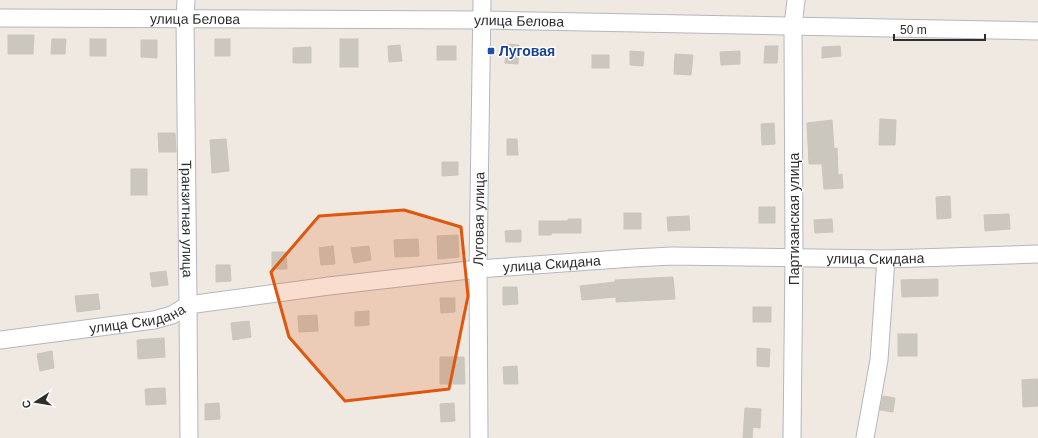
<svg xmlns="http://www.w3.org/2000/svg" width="1038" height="438" viewBox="0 0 1038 438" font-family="Helvetica,sans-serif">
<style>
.building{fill:#cbc7bf;stroke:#cbc5ba}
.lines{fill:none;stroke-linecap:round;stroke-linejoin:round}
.minor-casing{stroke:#b4b7c1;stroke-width:19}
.minor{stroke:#fff;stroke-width:17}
.marked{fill:#df570e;fill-opacity:0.2;stroke:#df570e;stroke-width:3;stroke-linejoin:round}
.transit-dot{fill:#1a4fb4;stroke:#fff;stroke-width:1.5}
.labels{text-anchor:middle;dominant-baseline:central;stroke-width:3;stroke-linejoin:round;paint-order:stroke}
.street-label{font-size:14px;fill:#2e2e2e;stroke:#fff}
.transit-label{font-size:14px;font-weight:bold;fill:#164399;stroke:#fff;text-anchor:start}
</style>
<rect width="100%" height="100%" fill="#efe9e1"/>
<g class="building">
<path d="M8 35H34L33 54H8Z"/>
<path d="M52 39H66L65 54H51Z"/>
<rect x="90" y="39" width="16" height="17"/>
<rect x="215" y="39" width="15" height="17"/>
<rect x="340" y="39" width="18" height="28"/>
<path d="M141 40H157V58L141 57Z"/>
<path d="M507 44 519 45 518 64 505 63Z"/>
<path d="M400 45 402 61 389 62 388 46Z"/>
<rect x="437" y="46" width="19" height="14"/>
<path d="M765 46H778L777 63H764Z"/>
<path d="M840 46 841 56 822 58V47Z"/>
<path d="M311 47V63H293V48Z"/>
<path d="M630 51 644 52 643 66 630 65Z"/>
<path d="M740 51V64L721 65 720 52Z"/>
<path d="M675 54 693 55 691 75 674 74Z"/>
<rect x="592" y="55" width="17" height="13"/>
<path d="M880 119 896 120 895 145H879Z"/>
<path d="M832 120 834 149 837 148 838 175 842 174 843 188 824 189 822 164H809L807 123Z"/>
<path d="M774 123 775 144 762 145 761 124Z"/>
<path d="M158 133H175L176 152H159Z"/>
<path d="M226 139 229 171 212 173 210 140Z"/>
<path d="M507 139H517L518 155H507Z"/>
<path d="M442 162H458V175L442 176Z"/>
<rect x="131" y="169" width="16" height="26"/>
<path d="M950 196 951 218 937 219 936 197Z"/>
<rect x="759" y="207" width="16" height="16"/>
<rect x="624" y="213" width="17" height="16"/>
<path d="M1009 214 1010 229 985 231 984 215Z"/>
<path d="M689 216 690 230 668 231 667 217Z"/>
<path d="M568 219H581V233H552L551 235H539V221H568Z"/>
<path d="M832 219 833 232 815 233 814 220Z"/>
<path d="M521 230V242H506L505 231Z"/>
<path d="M458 235 459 257 438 259 437 236Z"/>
<path d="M418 239 419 256 395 257 394 240Z"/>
<path d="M333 246 335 264 321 265 319 248Z"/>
<path d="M369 246 371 260 354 263 351 248Z"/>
<path d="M272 252H286L287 269H272Z"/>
<path d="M216 265H230L231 281 216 282Z"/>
<path d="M166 271 168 285 152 287 150 273Z"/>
<path d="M673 277 675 299 616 302V297L582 300 580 286 615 282V280Z"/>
<path d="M938 279V296L902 297 901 280Z"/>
<path d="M503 287H517L518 304 503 305Z"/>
<path d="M98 294 100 309 77 312 75 296Z"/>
<path d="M440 298H455V312L441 313Z"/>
<rect x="753" y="307" width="18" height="15"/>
<path d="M369 311V325L355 326V312Z"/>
<path d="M317 315 318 331 299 332 298 316Z"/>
<path d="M249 321 251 337 233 340 231 323Z"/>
<rect x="898" y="334" width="19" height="22"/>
<path d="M164 338 165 357 138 359 137 340Z"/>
<path d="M757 348 770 349 769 367 757 366Z"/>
<path d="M52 351 54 368 40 371 37 354Z"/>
<path d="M440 357H464L465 384H440Z"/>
<path d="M517 366 518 384H504L503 367Z"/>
<path d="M1038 379V406L1023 407 1022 380Z"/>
<path d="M165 388 166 404 146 405 145 389Z"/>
<path d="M883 396 895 398 893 412 880 410Z"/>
<path d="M219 403 220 419 205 420V404Z"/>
<path d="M454 403 455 421 441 422 440 404Z"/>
<path d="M745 408 761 409 760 428 753 427 752 438H743Z"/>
</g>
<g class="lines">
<g class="minor-casing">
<g id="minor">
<path id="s1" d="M186 0 185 19 188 305 189 438"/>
<path id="s2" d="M0 18 482 20 1038 31"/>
<path id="s3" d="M0 340 154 320 172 315 188 305 329 286 478 269 633 258 672 256 886 259 1038 254"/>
<path id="s4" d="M479 438 478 269 482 0"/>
<path d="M792 438 794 257 793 26 796 0"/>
<path d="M865 438 879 360 886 259"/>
</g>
</g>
<use href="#minor" class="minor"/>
</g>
<path class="marked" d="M404 210 461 227 468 296 449 389 345 401 289 337 271 272 319 216Z"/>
<rect class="transit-dot" x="487" y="47" width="8" height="8" rx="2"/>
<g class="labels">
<g class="street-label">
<text stroke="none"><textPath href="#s2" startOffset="195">улица Белова</textPath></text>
<text stroke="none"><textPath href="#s2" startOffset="519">улица Белова</textPath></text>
<text stroke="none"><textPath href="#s1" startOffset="219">Транзитная улица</textPath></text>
<text stroke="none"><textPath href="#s4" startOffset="219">Луговая улица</textPath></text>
<text transform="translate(794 219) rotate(-90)">Партизанская улица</text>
<text stroke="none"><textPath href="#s3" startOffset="883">улица Скидана</textPath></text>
<text stroke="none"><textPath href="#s3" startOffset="559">улица Скидана</textPath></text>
<text stroke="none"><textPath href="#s3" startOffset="139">улица Скидана</textPath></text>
</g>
<g class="transit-label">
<text x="499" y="51">Луговая</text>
</g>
</g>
<g transform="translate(36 402) rotate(258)" stroke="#ffffff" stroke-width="3" paint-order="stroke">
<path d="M0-3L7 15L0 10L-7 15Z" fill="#2e2e2e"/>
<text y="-6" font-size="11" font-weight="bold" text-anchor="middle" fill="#2e2e2e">С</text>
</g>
<path d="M894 34v6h91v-6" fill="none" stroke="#2e2e2e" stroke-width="2"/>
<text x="900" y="34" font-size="12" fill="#2e2e2e" stroke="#ffffff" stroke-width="3" paint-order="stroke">50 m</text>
</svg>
